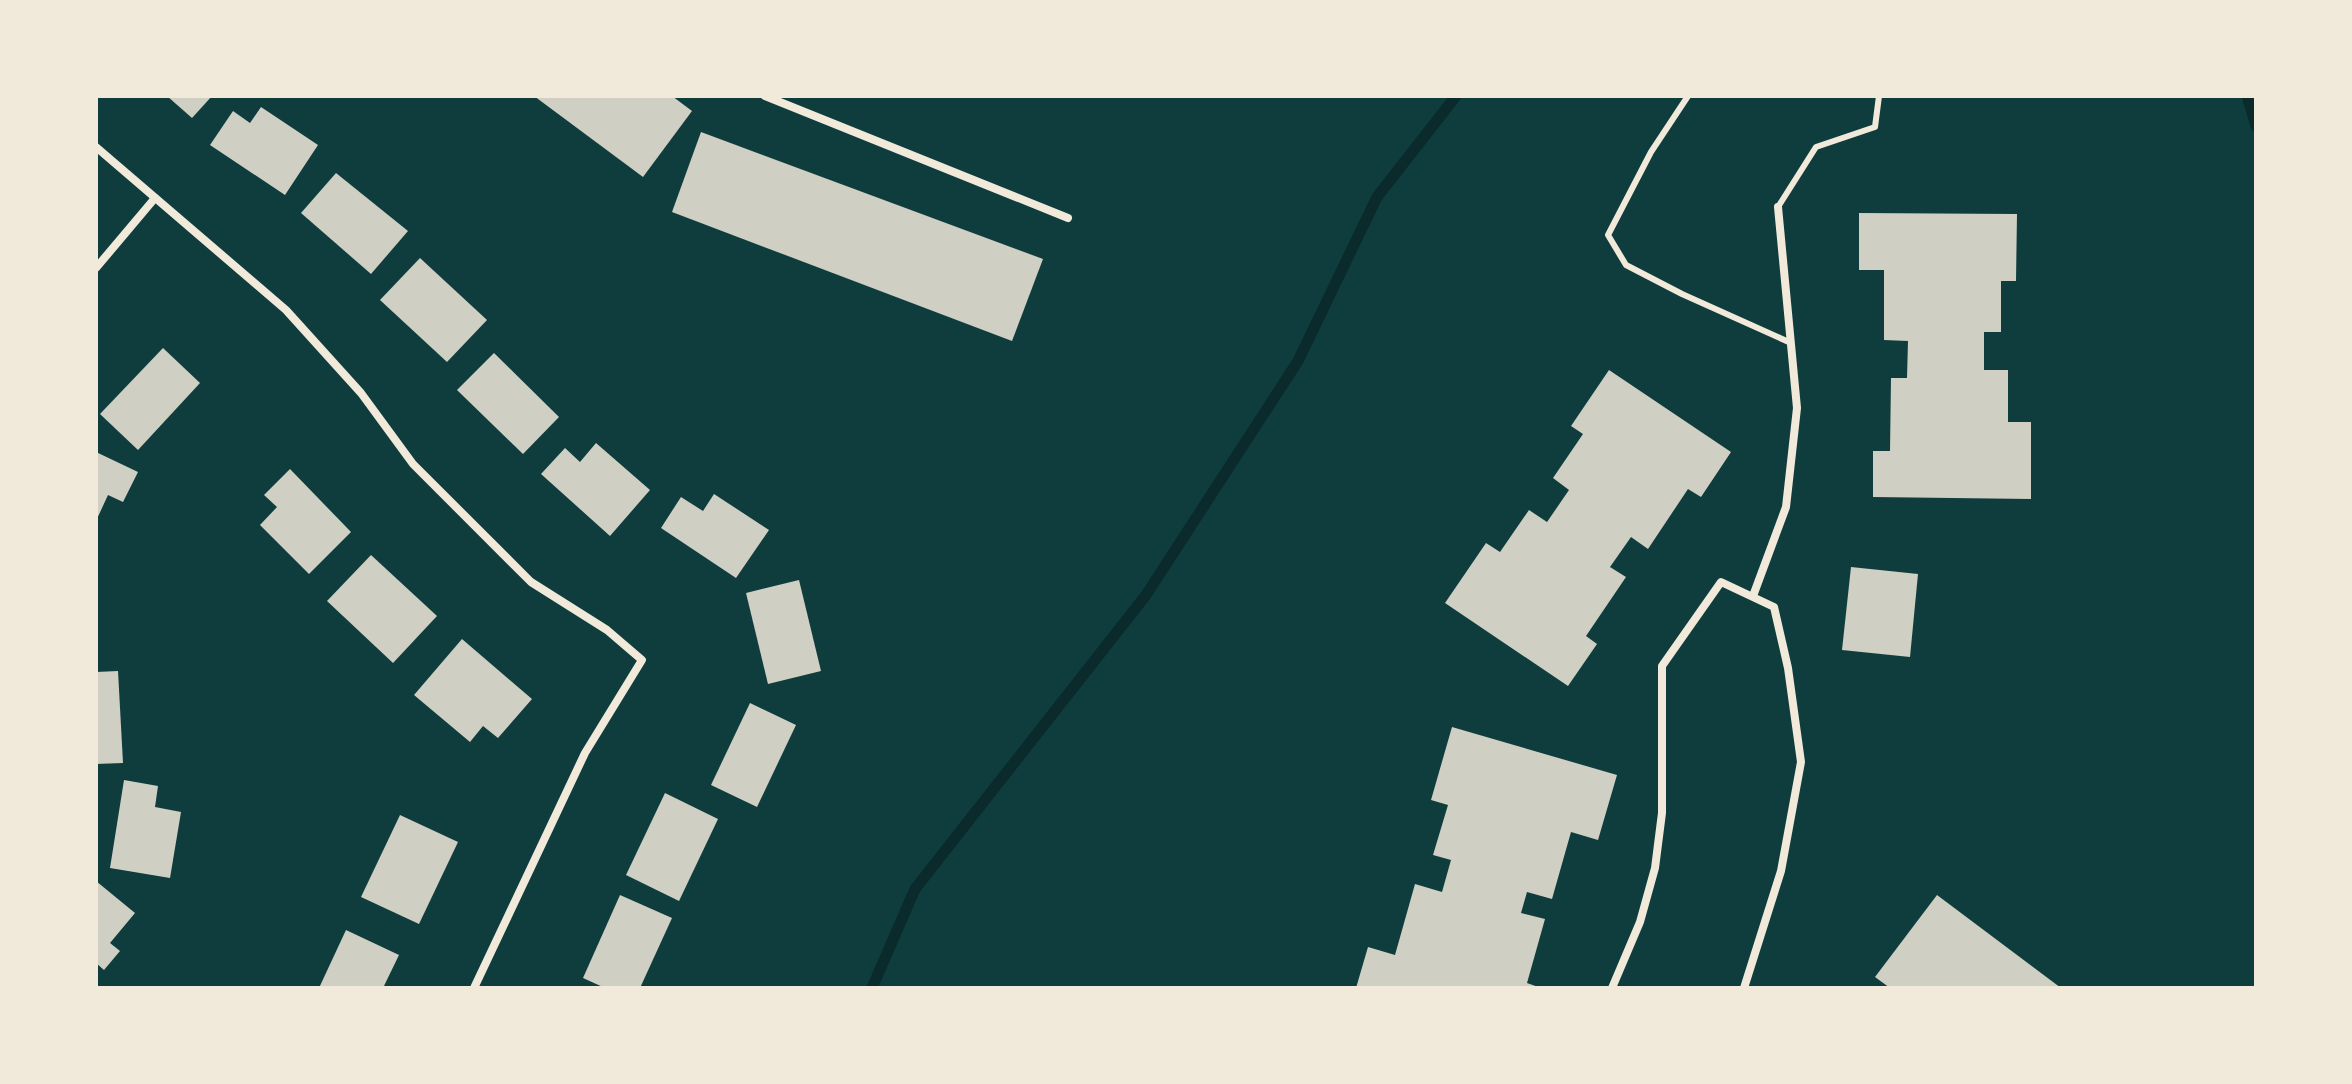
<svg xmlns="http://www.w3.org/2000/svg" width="2352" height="1084" viewBox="0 0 2352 1084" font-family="'Source Serif 4',serif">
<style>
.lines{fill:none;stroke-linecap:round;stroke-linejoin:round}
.stream{stroke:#0a2a2b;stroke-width:11}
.building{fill:#cfcfc3}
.service{stroke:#f1e9da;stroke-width:6}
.minor{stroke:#f1e9da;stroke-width:8}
</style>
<rect width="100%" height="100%" fill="#0f3d3e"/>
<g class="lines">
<g class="stream">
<path d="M2247 96 2256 126"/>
<path d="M872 988 915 889 1146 595 1298 361 1377 197 1456 96"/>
</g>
</g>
<g class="building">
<path d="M167 96H212L192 118Z"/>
<path d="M534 96H672L692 111 643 177Z"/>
<path d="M261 107 318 145 285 195 210 145 233 111 250 123Z"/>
<path d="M701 132 1043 259 1012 341 672 212Z"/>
<path d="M336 173 408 231 371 274 301 213Z"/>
<path d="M1859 213 2017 214 2016 281H2001V332H1984V370H2008V422H2031V499L1873 497V451H1890L1891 378H1907L1908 341 1884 340V270H1859Z"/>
<path d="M420 258 487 320 447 362 380 300Z"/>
<path d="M163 348 200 383 138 450 100 414Z"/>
<path d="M494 353 559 417 523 454 457 390Z"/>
<path d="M1609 370 1731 452 1701 497 1688 489 1648 549 1631 537 1610 567 1626 577 1586 636 1597 644 1568 686 1445 603 1486 543 1500 552 1529 510 1547 522 1569 490 1553 478 1583 434 1571 426Z"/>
<path d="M596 443 650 490 610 536 541 474 565 448 580 462Z"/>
<path d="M96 452 138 472 123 502 108 495 96 521Z"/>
<path d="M290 469 351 532 309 574 260 525 277 507 264 495Z"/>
<path d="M714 494 769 530 736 578 661 528 681 497 703 511Z"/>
<path d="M371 555 437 616 393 663 327 601Z"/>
<path d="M1851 567 1918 574 1910 657 1842 650Z"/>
<path d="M799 580 821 671 768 684 746 593Z"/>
<path d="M462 639 532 699 498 738 483 726 470 742 414 695Z"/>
<path d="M118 671 123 763 96 764V672Z"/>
<path d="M750 703 796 725 757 807 711 785Z"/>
<path d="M1452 727 1617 775 1598 840 1571 832 1552 899 1527 892 1521 913 1545 919 1527 983 1541 988H1356L1368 947 1395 955 1415 884 1442 892 1451 860 1433 855 1448 805 1431 800Z"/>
<path d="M124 780 158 786 155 807 181 812 170 878 110 868Z"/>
<path d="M665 793 718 819 679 901 626 875Z"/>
<path d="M400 815 458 842 419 924 361 897Z"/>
<path d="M96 881 135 913 110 943 120 951 104 970 96 963Z"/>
<path d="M620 895 672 918 640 988H605L583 978Z"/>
<path d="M1937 895 2061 988H1890L1875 977Z"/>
<path d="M346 930 399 955 383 988H319Z"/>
</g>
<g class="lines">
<g class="service">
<path d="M1688 96 1651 152 1608 235 1626 265 1682 294 1791 343"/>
<path d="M1778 207 1816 147 1875 127 1879 96"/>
</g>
<g class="minor">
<path d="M765 96 1068 218"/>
<path d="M96 147 286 310 361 393 413 464 531 582 607 630 642 660 585 753 474 988"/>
<path d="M96 268 155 198"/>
<path d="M1753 596 1786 507 1797 408 1778 207"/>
<path d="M1612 988 1640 922 1655 868 1662 813V666L1721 582 1774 607 1788 668 1801 762 1781 871 1744 988"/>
</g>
</g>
<rect width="2352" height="1084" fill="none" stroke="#f1e9da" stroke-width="196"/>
</svg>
